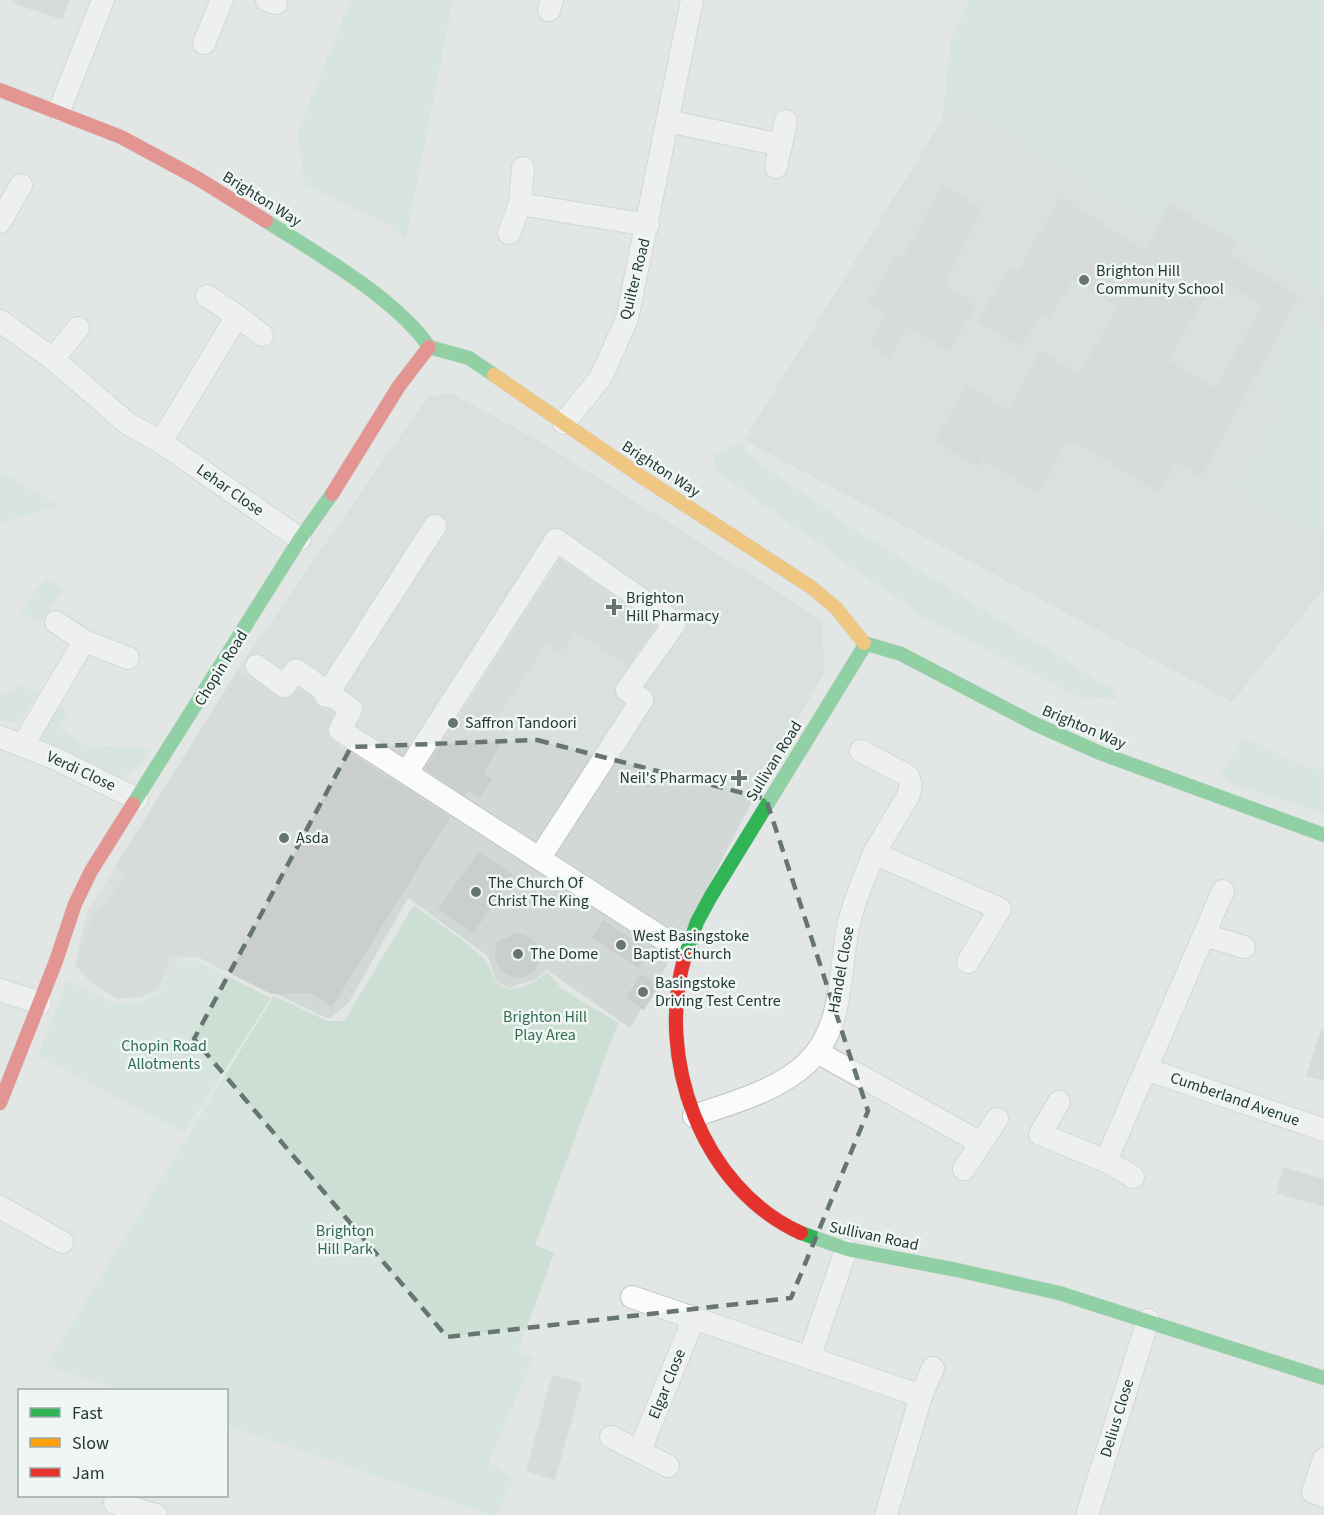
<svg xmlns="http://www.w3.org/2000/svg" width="1324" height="1515" viewBox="0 0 1324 1515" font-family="'Source Sans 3',sans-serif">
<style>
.built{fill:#d1d8d6}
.green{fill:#cddfd4}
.building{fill:#cacecd;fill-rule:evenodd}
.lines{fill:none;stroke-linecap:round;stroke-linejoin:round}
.street-casing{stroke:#bfc4c2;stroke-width:24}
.fast-casing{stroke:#bfc5c3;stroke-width:15}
.slow-casing{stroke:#bfc5c3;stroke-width:15}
.jam-casing{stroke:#bfc5c3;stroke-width:15}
.street{stroke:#fbfbfb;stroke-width:22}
.fast{stroke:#30b455;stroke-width:14}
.slow{stroke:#ff9f0a;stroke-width:14}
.jam{stroke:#e5322d;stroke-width:14}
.marked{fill:none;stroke:#667573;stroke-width:4.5;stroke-dasharray:12 8;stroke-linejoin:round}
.poi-dot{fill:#667573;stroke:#f0f6f4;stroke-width:2}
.labels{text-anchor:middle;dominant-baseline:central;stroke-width:5;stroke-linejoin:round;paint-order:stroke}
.street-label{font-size:16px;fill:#233835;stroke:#f0f6f4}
.poi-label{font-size:16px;fill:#233835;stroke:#f0f6f4;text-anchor:start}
.park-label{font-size:16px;fill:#316b4f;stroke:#f0f6f4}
</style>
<rect width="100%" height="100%" fill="#e2e7e5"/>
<g class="built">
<path d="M1028 0H1324V589L1232 702 744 440 942 120Z"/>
<path d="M451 393 543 443 825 622 822 628 825 672 769 769 666 967 630 1028 547 970 536 979 509 988 496 981 488 956 408 898 349 1002 329 1019 198 957 179 958 157 990 140 997 118 998 91 982 75 965 87 912 236 672 428 396Z"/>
</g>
<g class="green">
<path d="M350 0H453L406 240 387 224 305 185 297 133Z"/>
<path d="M969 0H1028L942 120 951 39Z"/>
<path d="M1035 0H1324V295L1173 193 1155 223 961 105Z"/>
<path d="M1301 312 1324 327V534L1238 490 1284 406 1261 392Z"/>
<path d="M744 440 745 452 854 529 1115 691 1116 699 1078 697 926 619 715 471 714 456Z"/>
<path d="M0 471 60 506 0 523Z"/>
<path d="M45 578 63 589 39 624 20 611Z"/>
<path d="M18 686 39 692 20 722 0 721V697Z"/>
<path d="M55 703 68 711 59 728 86 745 151 748 142 763 118 781 26 740Z"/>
<path d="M1243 737 1304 766 1324 771V814L1232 784 1220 775Z"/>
<path d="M414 905C437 923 464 939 484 959 494 969 490 982 505 988 519 992 537 981 547 972L562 989 618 1023 535 1245 554 1253 518 1351 534 1357 489 1462 514 1478 497 1515 482 1512 227 1426 226 1390H121L46 1365 274 996 327 1021H344Z"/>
<path d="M195 960 271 998 184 1133 38 1056 67 979 115 1004 139 1002 156 994 177 961Z"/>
</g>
<g class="building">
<path d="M13 0H69L63 20 12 3Z"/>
<path d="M942 185 982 209 944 285 976 305 949 352 908 327 890 359 870 344 887 314 869 301 897 255 903 258Z"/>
<path d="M1061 197 1146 251 1170 204 1237 243 1230 254 1299 296 1201 477 1176 462 1159 493 1080 444 1077 447 1067 442 1039 494 982 459 977 467 935 441 966 385 1008 410 1041 351 1079 374 1118 307 1073 279 1049 320 1040 314 1021 347 978 322 1010 265 1018 270ZM1216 277 1262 305 1216 388 1169 360Z"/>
<path d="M560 559 656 626 628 666 575 631 561 653 546 643 498 716 512 726 483 773 492 779 480 797 468 790 465 795 425 769Z"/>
<path d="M237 672 282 699 290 698 299 689 313 699 318 707 334 713 327 730 332 741 450 817 332 1007 310 993 271 994 198 957 170 955 157 990 140 997 117 999 91 982 75 965 94 913 108 902 125 874 115 867Z"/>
<path d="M479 851 513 874 473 934 438 909Z"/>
<path d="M603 920 650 951 639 968 592 938Z"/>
<path d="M518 933 532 938 540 950 541 957 535 971 522 978H515L502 972 495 958 496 942Z"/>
<path d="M641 974 659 986 644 1010 626 998Z"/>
<path d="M1321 1030 1324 1031V1081L1306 1076Z"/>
<path d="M1283 1167 1324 1179V1207L1276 1193Z"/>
<path d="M552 1375 582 1383 555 1480 526 1471Z"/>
</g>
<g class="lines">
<g class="street-casing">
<g id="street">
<path d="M267 0 276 3"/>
<path d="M549 10 552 0"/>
<path d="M204 43 222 0"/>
<path d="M59 111 103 0"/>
<path d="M668 121 781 145"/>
<path d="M776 167 786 121"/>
<path d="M520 204 648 225"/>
<path d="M0 222 21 185"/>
<path d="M509 233 520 204 523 168"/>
<path d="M207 296 237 316"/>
<path d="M0 321 53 359 128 424 161 442 300 539"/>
<path d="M53 359 78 328"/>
<path d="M564 423 601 377 627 319 692 0"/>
<path d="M161 442 237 316 262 335"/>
<path d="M84 641 128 658"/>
<path d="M257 666 284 686 296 670 351 709 340 730 670 943 687 949"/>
<path d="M326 696 435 526"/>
<path d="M0 737 54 758 137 799"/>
<path d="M23 745 84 641 56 622"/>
<path d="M861 751 908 776 911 786 908 796 874 853"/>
<path d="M407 772 556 540 675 623 627 690 642 700 546 848"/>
<path d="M1204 935 1244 947"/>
<path d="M0 990 40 1003"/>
<path d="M817 1052 981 1143"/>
<path d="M1146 1069 1324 1130"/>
<path d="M1059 1102 1040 1134 1106 1161 1133 1177"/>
<path d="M694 1116C731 1103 777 1091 806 1064 844 1029 839 973 848 927 853 902 865 877 874 853L1000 909 968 962"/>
<path d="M1106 1161 1223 891"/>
<path d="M964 1169 997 1119"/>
<path d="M0 1207 62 1242"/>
<path d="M632 1297 921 1396"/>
<path d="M809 1358 846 1250"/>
<path d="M611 1437 668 1466"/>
<path d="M640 1450 694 1318"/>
<path d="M1324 1459 1313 1492 1324 1496"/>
<path d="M115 1503 156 1515"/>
<path d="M886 1515 921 1396 933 1368"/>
<path d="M1087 1515 1148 1320"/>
</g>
</g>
<g class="fast-casing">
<g id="fast">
<path d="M266 221C315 252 398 300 429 347L469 358 494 375"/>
<path d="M864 643 901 654 1035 724 1100 753 1324 835"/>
<path d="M133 804 300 539 332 494"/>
<path d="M685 956 697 922 711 896 865 645"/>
<path d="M801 1233 847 1249 957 1270 1059 1293 1324 1378"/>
</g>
</g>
<g class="slow-casing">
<path id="slow" d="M494 375 642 477 811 587 836 608 864 643"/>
</g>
<g class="jam-casing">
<g id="jam">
<path d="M0 90 121 137 197 178 266 221"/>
<path d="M332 494 399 386 429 347"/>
<path d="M685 956C655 1057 701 1188 801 1233"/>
<path d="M0 1103 56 961 75 904 91 871 133 804"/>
</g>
</g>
<use href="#street" class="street"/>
<use href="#fast" class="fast"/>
<use href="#slow" class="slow"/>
<use href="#jam" class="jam"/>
</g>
<path d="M0 0H1324V1515H0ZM537 740 766 799 868 1111 791 1298 447 1337 194 1039 351 747Z" fill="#e2e7e5" fill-opacity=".55" fill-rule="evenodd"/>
<path class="marked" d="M537 740 766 799 868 1111 791 1298 447 1337 194 1039 351 747Z"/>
<g class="poi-dot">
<circle cx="1084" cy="280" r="6"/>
<path d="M611 598h6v6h6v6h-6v6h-6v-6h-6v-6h6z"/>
<circle cx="453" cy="723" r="6"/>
<path d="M736 769h6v6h6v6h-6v6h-6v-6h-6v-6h6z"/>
<circle cx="284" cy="838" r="6"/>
<circle cx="476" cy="892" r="6"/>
<circle cx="621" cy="945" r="6"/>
<circle cx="518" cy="954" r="6"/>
<circle cx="643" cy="992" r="6"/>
</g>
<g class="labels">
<g class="street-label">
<text transform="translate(262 199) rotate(32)">Brighton Way</text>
<text transform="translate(635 279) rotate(-76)">Quilter Road</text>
<text transform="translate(661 469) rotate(33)">Brighton Way</text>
<text transform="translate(230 490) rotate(35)">Lehar Close</text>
<text transform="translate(221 668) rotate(-58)">Chopin Road</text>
<text transform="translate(1084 727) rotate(23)">Brighton Way</text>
<text transform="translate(774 761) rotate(-58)">Sullivan Road</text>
<text transform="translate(81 771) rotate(25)">Verdi Close</text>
<text transform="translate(841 970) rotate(-80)">Handel Close</text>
<text transform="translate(1235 1099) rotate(19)">Cumberland Avenue</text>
<text transform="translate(874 1236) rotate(12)">Sullivan Road</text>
<text transform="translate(667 1384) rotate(-68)">Elgar Close</text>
<text transform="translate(1117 1418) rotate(-73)">Delius Close</text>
</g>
<g class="poi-label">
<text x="1096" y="271">Brighton Hill<tspan x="1096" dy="18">Community School</tspan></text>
<text x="626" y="598">Brighton<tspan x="626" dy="18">Hill Pharmacy</tspan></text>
<text x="465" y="723">Saffron Tandoori</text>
<text x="727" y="778" text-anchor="end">Neil's Pharmacy</text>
<text x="296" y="838">Asda</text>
<text x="488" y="883">The Church Of<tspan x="488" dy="18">Christ The King</tspan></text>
<text x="633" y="936">West Basingstoke<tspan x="633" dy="18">Baptist Church</tspan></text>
<text x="530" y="954">The Dome</text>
<text x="655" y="983">Basingstoke<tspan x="655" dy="18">Driving Test Centre</tspan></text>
</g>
<g class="park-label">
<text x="545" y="1017">Brighton Hill<tspan x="545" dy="18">Play Area</tspan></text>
<text x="164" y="1046">Chopin Road<tspan x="164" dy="18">Allotments</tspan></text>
<text x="345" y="1231">Brighton<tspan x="345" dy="18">Hill Park</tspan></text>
</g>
</g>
<rect x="18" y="1389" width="210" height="108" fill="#f0f6f4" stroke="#9eaaa8" stroke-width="1.5"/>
<rect x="30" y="1408" width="30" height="9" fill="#30b455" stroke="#9eaaa8" stroke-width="1.5"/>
<text x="72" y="1419" font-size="18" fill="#233835">Fast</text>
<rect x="30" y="1438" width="30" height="9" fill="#ff9f0a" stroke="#9eaaa8" stroke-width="1.5"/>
<text x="72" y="1449" font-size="18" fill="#233835">Slow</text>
<rect x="30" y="1468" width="30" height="9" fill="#e5322d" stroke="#9eaaa8" stroke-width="1.5"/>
<text x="72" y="1479" font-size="18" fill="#233835">Jam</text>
</svg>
